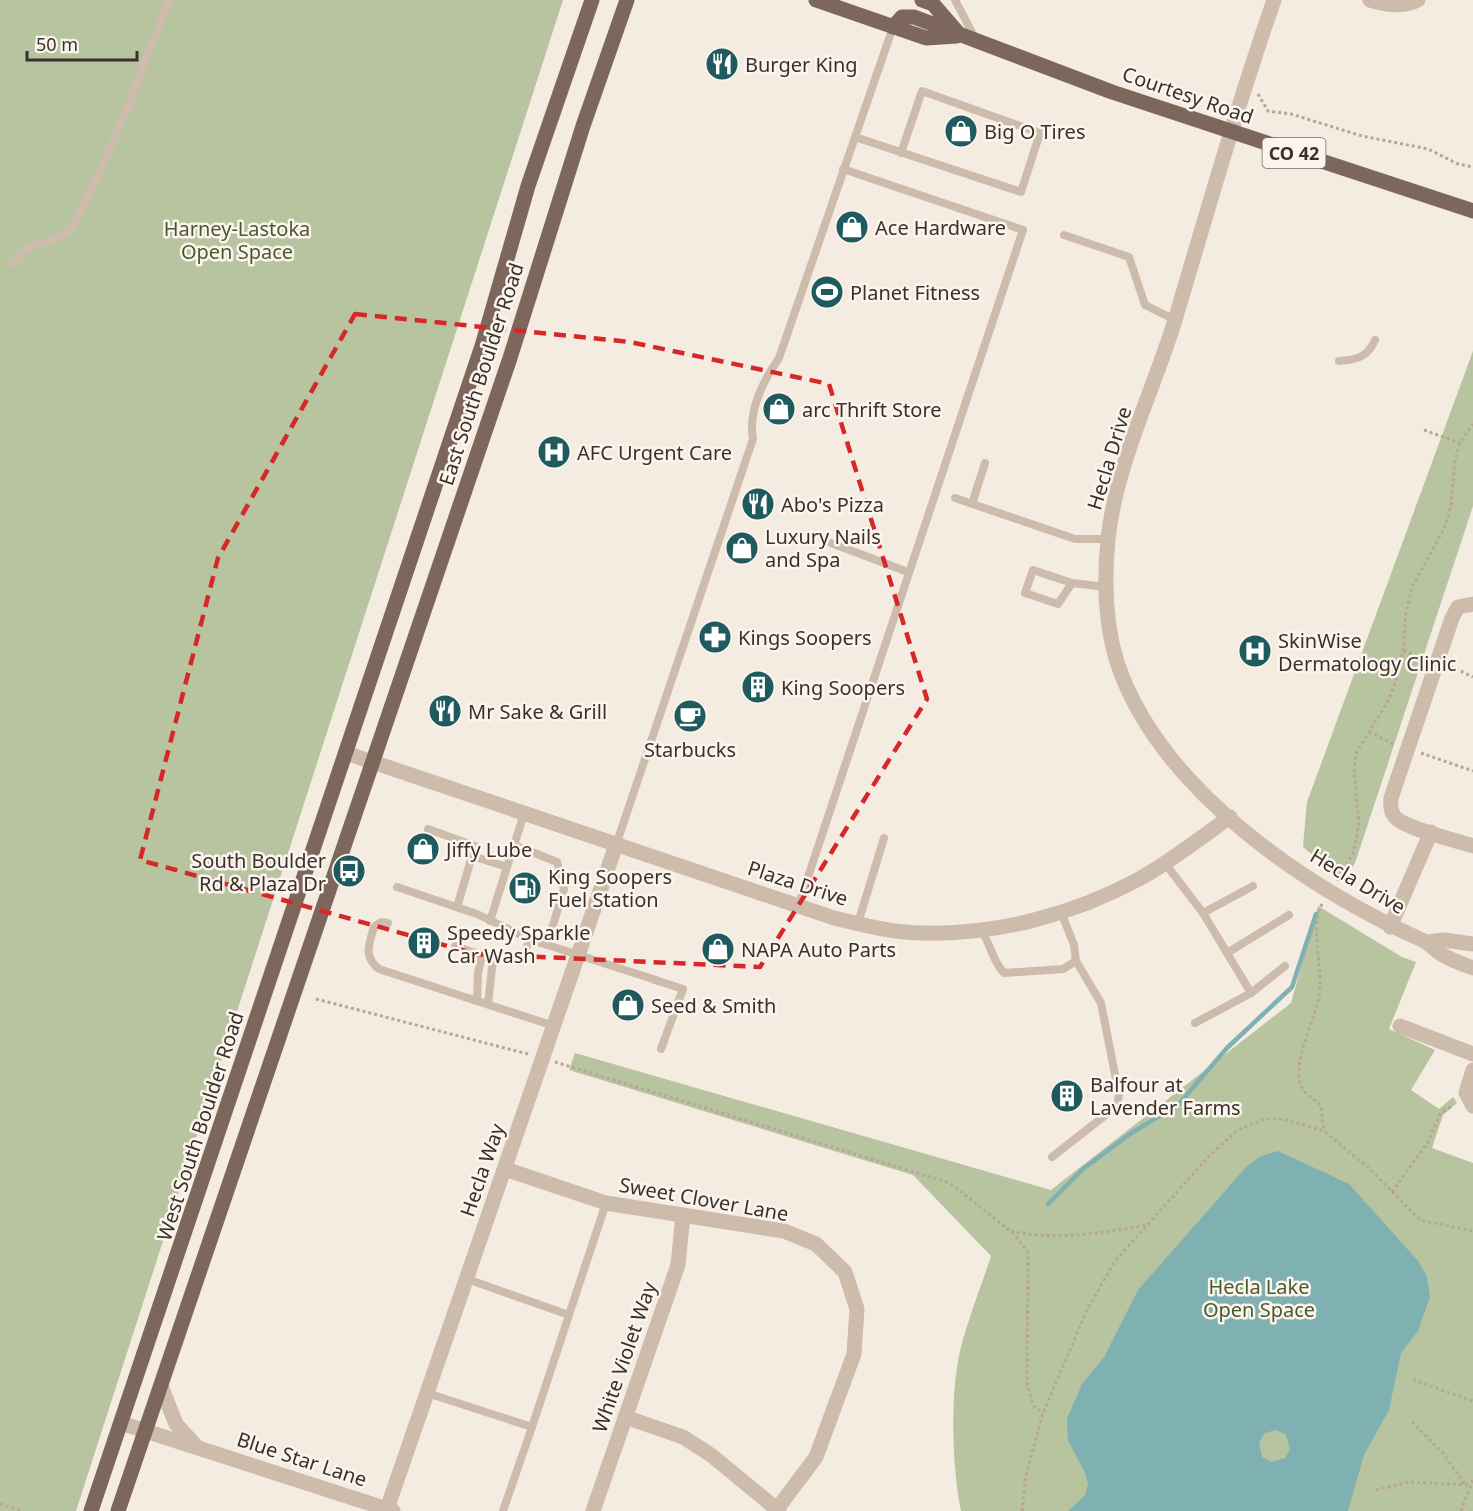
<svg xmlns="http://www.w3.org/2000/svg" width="1473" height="1511" viewBox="0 0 1473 1511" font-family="'Noto Sans',sans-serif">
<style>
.green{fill:#b8c4a0}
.water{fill:#7fb0b2;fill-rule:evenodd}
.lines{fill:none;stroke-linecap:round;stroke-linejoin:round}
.stream{stroke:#7fb0b2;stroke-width:4.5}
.path{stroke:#b9a596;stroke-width:3;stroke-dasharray:3 3;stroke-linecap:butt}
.service{stroke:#cdbbac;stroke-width:8}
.minor{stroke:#cdbbac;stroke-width:15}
.primary{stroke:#7d675c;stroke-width:15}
.marked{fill:none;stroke:#d62828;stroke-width:4.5;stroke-dasharray:12 8;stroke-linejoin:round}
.labels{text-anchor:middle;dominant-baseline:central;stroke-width:5;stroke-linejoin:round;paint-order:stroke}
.shield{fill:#fbf5ee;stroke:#756b66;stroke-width:1.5}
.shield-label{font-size:18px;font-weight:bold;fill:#3b302b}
.poi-label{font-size:20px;fill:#3b302b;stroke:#fbf5ee;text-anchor:start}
.street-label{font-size:20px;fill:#3b302b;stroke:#fbf5ee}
.park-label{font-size:20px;fill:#4a5a2e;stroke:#fbf5ee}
</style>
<rect width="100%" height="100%" fill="#f4ebe1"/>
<g class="green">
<path d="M0 0H563L76 1511H0Z"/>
<path d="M1473 351V506L1355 863 1344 881 1303 847 1307 802Z"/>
<path d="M1318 906 1402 957 1416 962 1389 1029 1435 1050 1411 1090 1439 1109 1453 1097 1457 1103 1443 1115 1432 1148 1473 1163V1511H961C952 1468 950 1395 960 1351 968 1319 981 1287 991 1256L913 1175 569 1070 575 1053 1051 1190 1291 1003Z"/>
</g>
<path class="water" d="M1278 1151 1349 1184 1419 1262 1427 1277 1430 1297 1418 1331 1401 1353 1389 1410 1364 1455 1348 1511H1068L1085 1495 1088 1485 1085 1473 1068 1440 1067 1419 1082 1384 1104 1357 1138 1290 1247 1166 1261 1156ZM1276 1430 1286 1435 1290 1449 1285 1458 1271 1462 1262 1457 1259 1442 1265 1433Z"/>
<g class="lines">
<path class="stream" d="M1048 1204 1083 1169 1130 1134 1179 1104 1227 1048 1292 987 1316 914"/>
<g class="path">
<path d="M1258 94 1268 111 1291 114 1362 136 1428 149 1458 164 1473 167"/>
<path d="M1424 430 1460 443"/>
<path d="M1403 651 1424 657"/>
<path d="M1450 666 1473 677"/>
<path d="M1369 732 1395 745"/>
<path d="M1421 753 1473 771"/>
<path d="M1338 881 1354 851 1359 823 1354 772 1356 753 1387 703 1395 684 1403 651 1406 613 1412 587 1444 529 1451 506 1455 460 1460 443 1473 424"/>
<path d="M1322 904C1309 928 1324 968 1319 996 1314 1024 1295 1053 1300 1082 1303 1095 1314 1098 1321 1106L1324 1131"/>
<path d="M316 999 528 1054"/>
<path d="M555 1062 950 1183 1015 1235 1028 1253 1027 1383 1033 1405 1043 1413"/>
<path d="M1392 1192 1428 1142 1440 1114 1453 1105"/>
<path d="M1011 1231C1054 1241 1106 1233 1150 1224"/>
<path d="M1413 1380 1473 1401"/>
<path d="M1412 1422 1443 1453 1465 1485"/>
<path d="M1376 1490 1409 1482 1471 1485"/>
<path d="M0 1504 22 1511"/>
<path d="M1022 1511 1026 1475 1043 1413 1087 1310 1115 1261 1209 1156 1238 1130 1265 1119H1283L1324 1131 1371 1170 1420 1220 1473 1231"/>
<path d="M1461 1511 1473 1480"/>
</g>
<g class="service">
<path d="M955 0 975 38"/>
<path d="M855 137 1021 192 1040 133 922 91 901 153"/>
<path d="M1064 235 1129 257 1145 305 1175 320"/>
<path d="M11 264C32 236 53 249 74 226L119 129 169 0"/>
<path d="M1339 361C1356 360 1368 357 1375 340"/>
<path d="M955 498 1075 539H1108"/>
<path d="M972 504 985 463"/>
<path d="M831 543 908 572"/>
<path d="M1072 583 1058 604 1025 593 1033 570 1072 583 1107 587"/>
<path d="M524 814 514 845 557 862 564 889 547 945"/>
<path d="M428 829 475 846 457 907"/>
<path d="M616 845 753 439C748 411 763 381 779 358L893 27"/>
<path d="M472 856 507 867 490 921"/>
<path d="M1164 862 1203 913 1251 993 1195 1023"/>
<path d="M507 867 514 845"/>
<path d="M397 887 477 914 529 939 659 981"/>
<path d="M798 907 1023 230 843 169"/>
<path d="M1203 913 1253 886"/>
<path d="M388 923 381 922 374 927C369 944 363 957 379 969L554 1026"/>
<path d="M858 923 884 838"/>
<path d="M981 930C991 944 992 961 1004 973L1063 969 1076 961 1074 945 1061 912"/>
<path d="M455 946 493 959 488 1004"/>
<path d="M525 953 529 939"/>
<path d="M1227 953 1289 915"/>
<path d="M655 980 683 989 661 1049"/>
<path d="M1251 993 1285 966"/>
<path d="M477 1001 478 973 482 956"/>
<path d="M1052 1157 1117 1106 1119 1095 1101 1003 1076 961"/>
<path d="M467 1279 569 1315"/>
<path d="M427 1393 532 1427 503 1511"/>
<path d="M532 1427 606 1203"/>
</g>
<g class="minor">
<path d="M1274 0C1237 106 1207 213 1175 320 1153 392 1116 464 1108 539 1104 579 1105 623 1117 662 1159 789 1305 887 1422 940 1429 943 1434 949 1441 954 1451 960 1462 964 1473 968"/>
<path d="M1370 0C1386 5 1403 8 1418 0"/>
<path d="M1473 604 1458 607 1452 618 1391 798C1390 806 1391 814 1397 819 1411 830 1455 840 1473 846"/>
<path d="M346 753 834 918C863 925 893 933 924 933 998 935 1074 914 1139 879 1170 862 1200 838 1230 817"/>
<path d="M1390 927 1431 832"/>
<path d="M1426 942 1444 940 1473 944"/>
<path d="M1400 1026 1473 1054"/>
<path d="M1473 1070 1466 1093 1473 1106"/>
<path d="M505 1169 606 1203 784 1231 816 1244 845 1272 857 1309 854 1354 816 1457 777 1509"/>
<path d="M161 1386 176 1424 197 1447"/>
<path d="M625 1417 683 1437 711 1455 779 1511"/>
<path d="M121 1423 393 1511"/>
<path d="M387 1509 616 845"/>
<path d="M593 1511 678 1265 683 1215"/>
</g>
<g class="primary">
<path d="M816 0 926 38 957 36"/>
<path d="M922 0 933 4 958 33"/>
<path d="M893 27 902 17H914L1112 92 1473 211"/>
<path d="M91 1511 482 346 528 186 592 0"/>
<path d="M118 1511 510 358 583 126 627 0"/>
</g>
</g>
<path class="marked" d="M355 314 630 342 829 384 927 699 760 967 476 954 140 860 218 558Z"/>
<defs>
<g id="restaurant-disc" transform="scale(1.725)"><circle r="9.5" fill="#1f5a5e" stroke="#fbf5ee"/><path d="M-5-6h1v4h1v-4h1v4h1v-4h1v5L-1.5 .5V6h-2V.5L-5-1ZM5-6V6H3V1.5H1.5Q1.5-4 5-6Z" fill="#fff"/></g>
<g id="shop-disc" transform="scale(1.725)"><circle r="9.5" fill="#1f5a5e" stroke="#fbf5ee"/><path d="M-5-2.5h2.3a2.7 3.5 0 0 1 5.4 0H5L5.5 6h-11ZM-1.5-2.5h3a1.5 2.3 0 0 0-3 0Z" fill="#fff"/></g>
<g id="stadium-disc" transform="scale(1.725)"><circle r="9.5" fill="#1f5a5e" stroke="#fbf5ee"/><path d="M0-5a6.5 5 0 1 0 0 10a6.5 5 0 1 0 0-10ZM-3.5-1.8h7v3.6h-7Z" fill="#fff"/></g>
<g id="hospital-disc" transform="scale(1.725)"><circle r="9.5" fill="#1f5a5e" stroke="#fbf5ee"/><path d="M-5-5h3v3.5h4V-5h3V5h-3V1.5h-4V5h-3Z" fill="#fff"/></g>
<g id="pharmacy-disc" transform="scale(1.725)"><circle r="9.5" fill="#1f5a5e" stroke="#fbf5ee"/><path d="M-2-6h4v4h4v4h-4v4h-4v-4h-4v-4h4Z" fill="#fff"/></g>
<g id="building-disc" transform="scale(1.725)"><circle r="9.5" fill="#1f5a5e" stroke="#fbf5ee"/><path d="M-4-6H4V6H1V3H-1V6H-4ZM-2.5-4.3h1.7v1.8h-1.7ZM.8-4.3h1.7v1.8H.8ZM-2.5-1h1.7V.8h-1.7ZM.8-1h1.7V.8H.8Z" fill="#fff"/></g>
<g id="cafe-disc" transform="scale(1.725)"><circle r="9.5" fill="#1f5a5e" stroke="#fbf5ee"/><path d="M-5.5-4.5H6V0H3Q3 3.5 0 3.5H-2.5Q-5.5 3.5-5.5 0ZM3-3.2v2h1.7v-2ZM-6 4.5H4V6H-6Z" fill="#fff"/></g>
<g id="bus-disc" transform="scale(1.725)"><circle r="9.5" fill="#1f5a5e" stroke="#fbf5ee"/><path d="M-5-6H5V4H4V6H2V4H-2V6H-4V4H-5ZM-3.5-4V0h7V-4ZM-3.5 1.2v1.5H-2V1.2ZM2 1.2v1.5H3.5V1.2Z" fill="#fff"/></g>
<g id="fuel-disc" transform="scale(1.725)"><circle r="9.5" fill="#1f5a5e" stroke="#fbf5ee"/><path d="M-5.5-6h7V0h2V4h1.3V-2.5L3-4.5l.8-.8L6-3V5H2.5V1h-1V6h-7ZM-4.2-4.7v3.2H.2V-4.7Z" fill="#fff"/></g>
</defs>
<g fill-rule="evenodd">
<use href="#restaurant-disc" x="722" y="64"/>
<use href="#shop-disc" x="961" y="131"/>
<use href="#shop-disc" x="852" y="227"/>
<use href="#stadium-disc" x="827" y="292"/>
<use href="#shop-disc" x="779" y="409"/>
<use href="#hospital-disc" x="554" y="452"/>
<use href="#restaurant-disc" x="758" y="504"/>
<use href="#shop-disc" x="742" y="548"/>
<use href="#pharmacy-disc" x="715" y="637"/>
<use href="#hospital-disc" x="1255" y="651"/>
<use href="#building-disc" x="758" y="687"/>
<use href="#restaurant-disc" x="445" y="711"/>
<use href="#cafe-disc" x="690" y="716"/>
<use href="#shop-disc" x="423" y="849"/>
<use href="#bus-disc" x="349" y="871"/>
<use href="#fuel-disc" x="525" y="888"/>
<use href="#building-disc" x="424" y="943"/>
<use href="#shop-disc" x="718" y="949"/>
<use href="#shop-disc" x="628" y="1005"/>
<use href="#building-disc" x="1067" y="1096"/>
</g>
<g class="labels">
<rect class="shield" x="1262.5" y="138" width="63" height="30" rx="4.5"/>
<g class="shield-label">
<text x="1294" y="153">CO 42</text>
</g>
<g class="poi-label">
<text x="745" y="64">Burger King</text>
<text x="984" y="131">Big O Tires</text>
<text x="875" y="227">Ace Hardware</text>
<text x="850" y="292">Planet Fitness</text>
<text x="802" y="409">arc Thrift Store</text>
<text x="577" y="452">AFC Urgent Care</text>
<text x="781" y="504">Abo's Pizza</text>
<text x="765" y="536">Luxury Nails<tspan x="765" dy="23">and Spa</tspan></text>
<text x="738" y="637">Kings Soopers</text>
<text x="1278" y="640">SkinWise<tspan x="1278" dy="23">Dermatology Clinic</tspan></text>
<text x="781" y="687">King Soopers</text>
<text x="468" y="711">Mr Sake &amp; Grill</text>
<text x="690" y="749" text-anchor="middle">Starbucks</text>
<text x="446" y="849">Jiffy Lube</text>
<text x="326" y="860" text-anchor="end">South Boulder<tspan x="326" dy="23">Rd &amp; Plaza Dr</tspan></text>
<text x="548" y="876">King Soopers<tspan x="548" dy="23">Fuel Station</tspan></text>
<text x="447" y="932">Speedy Sparkle<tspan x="447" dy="23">Car Wash</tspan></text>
<text x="741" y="949">NAPA Auto Parts</text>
<text x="651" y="1005">Seed &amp; Smith</text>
<text x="1090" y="1084">Balfour at<tspan x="1090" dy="23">Lavender Farms</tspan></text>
</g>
<g class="street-label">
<text transform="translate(1188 95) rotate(19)">Courtesy Road</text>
<text transform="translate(481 374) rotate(-72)">East South Boulder Road</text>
<text transform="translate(1109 458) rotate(-73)">Hecla Drive</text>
<text transform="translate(1358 881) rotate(31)">Hecla Drive</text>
<text transform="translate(798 883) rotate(18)">Plaza Drive</text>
<text transform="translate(200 1126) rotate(-72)">West South Boulder Road</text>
<text transform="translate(482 1170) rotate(-71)">Hecla Way</text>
<text transform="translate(704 1199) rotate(10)">Sweet Clover Lane</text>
<text transform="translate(624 1357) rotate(-71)">White Violet Way</text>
<text transform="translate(302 1459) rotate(18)">Blue Star Lane</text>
</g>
<g class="park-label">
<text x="237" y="228">Harney-Lastoka<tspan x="237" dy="23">Open Space</tspan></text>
<text x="1259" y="1286">Hecla Lake<tspan x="1259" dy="23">Open Space</tspan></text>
</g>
</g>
<path d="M27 51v9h110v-9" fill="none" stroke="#3b302b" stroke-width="3"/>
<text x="36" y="51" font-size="18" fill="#3b302b" stroke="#fbf5ee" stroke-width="4.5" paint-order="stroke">50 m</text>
</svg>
